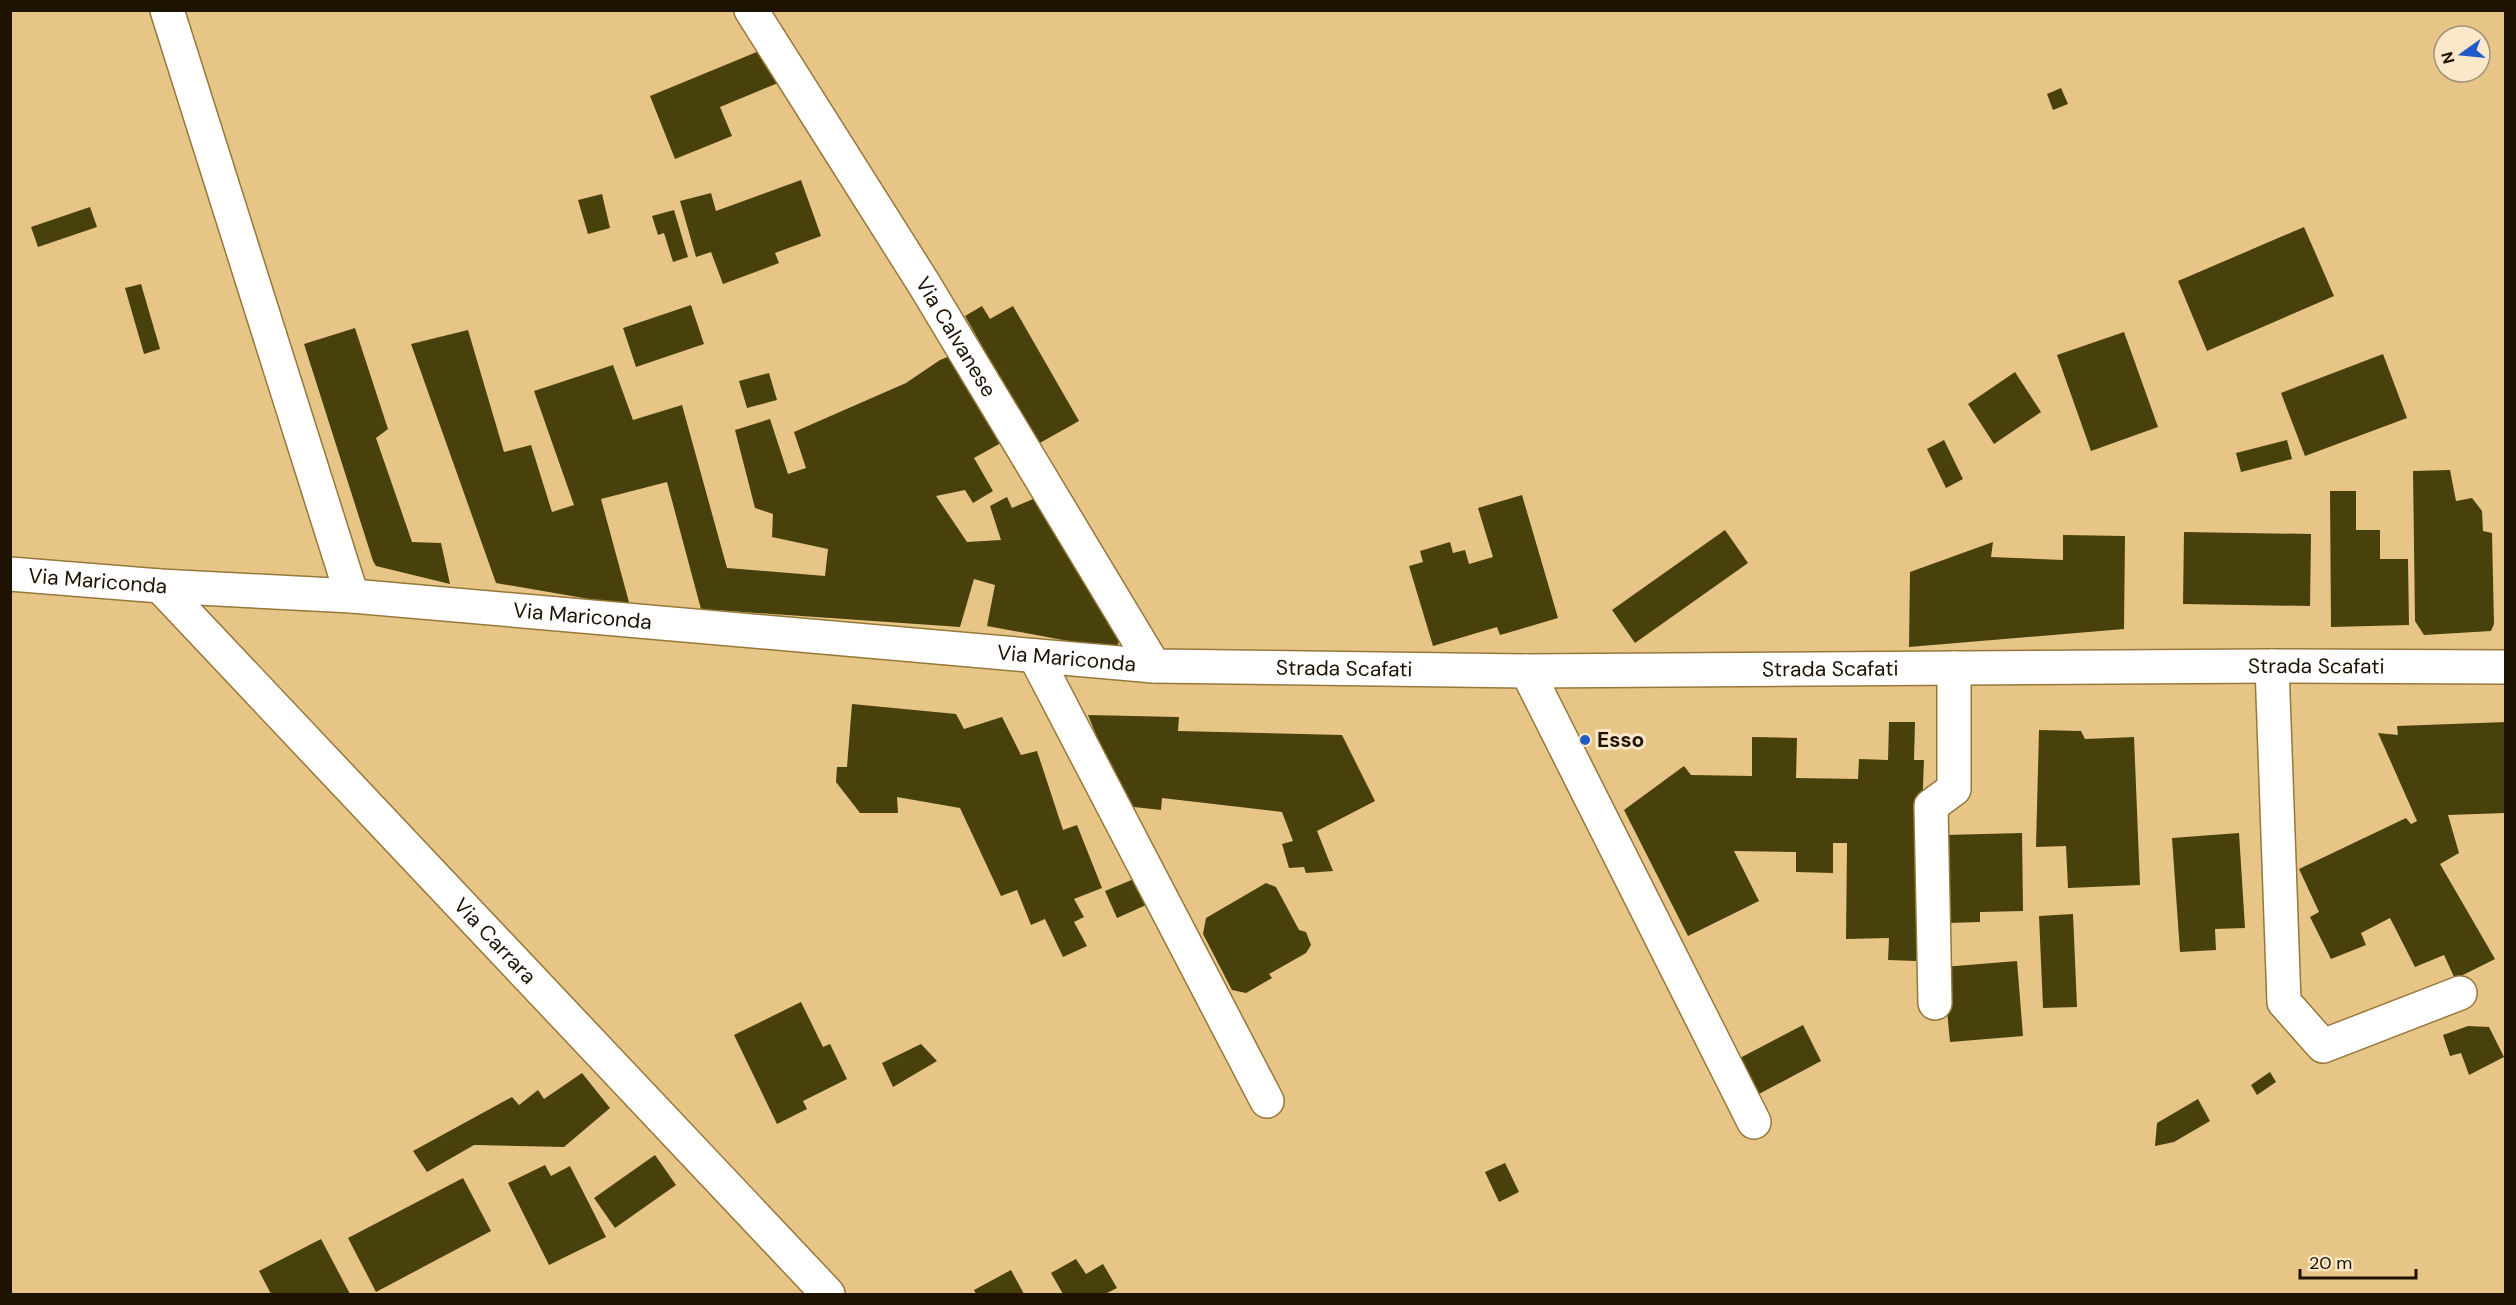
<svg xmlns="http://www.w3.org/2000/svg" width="2516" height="1305" viewBox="0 0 2516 1305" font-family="'DM Sans',sans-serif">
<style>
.building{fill:#48410c}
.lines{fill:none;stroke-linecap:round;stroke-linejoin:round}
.minor-casing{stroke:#97773a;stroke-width:36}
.minor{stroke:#fff;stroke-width:33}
.poi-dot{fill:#225bc7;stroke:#fae8ca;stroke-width:2}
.labels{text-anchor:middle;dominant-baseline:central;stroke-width:6;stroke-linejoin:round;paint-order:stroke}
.street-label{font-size:21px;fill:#1e1200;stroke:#fae8ca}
.poi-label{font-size:21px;font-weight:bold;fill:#1e1200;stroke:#fae8ca;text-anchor:start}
</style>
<rect width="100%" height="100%" fill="#e7c587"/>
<g class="building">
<path d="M764 49 778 83 720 107 732 136 675 159 650 96Z"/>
<path d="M2061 88 2068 104 2053 110 2047 94Z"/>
<path d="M801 180 821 236 775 253 779 263 723 284 711 252 696 257 680 201 711 193 716 211Z"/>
<path d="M602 194 610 228 588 234 578 200Z"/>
<path d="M90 207 97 227 38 247 31 227Z"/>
<path d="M674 210 688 257 673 262 664 233 658 235 652 216Z"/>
<path d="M2304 227 2334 296 2207 351 2178 281Z"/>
<path d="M141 284 160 349 144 354 125 288Z"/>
<path d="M691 305 704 344 636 367 623 328Z"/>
<path d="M982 306 990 319 1013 306 1079 421 1038 444 965 316Z"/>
<path d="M355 328 388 429 376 438 412 542 441 543 450 584 376 566 373 561 304 344Z"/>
<path d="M468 330 504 452 531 445 552 512 574 505 534 391 613 365 633 420 682 405 727 568 825 576 828 549 772 537 773 514 755 508 735 430 770 419 788 474 806 468 794 432 906 383 940 360 950 356 1008 439 974 458 993 491 973 503 965 490 936 496 967 542 1001 540 990 506 1007 497 1012 508 1045 494 1119 640 1117 650 987 626 995 585 974 579 960 627 701 609 667 482 601 499 630 606 496 583 411 344Z"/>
<path d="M2124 332 2158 427 2091 451 2057 355Z"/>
<path d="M2383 354 2407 418 2305 456 2281 393Z"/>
<path d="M2015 372 2041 412 1994 444 1968 404Z"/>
<path d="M769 373 777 400 747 408 739 381Z"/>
<path d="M1944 440 1963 479 1946 488 1927 449Z"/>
<path d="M2287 440 2292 459 2241 472 2236 453Z"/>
<path d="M2450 470 2456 501 2472 498 2482 511 2483 531 2492 533 2494 624 2491 631 2424 635 2415 621 2413 471Z"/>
<path d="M2330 491H2356V530H2380V559H2408L2409 625 2331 627Z"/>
<path d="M1522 495 1558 618 1500 635 1497 627 1433 646 1409 566 1423 562 1420 551 1450 542 1453 553 1465 550 1469 564 1493 557 1478 508Z"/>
<path d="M1725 530 1748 563 1635 643 1612 610Z"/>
<path d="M2184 532 2311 534 2310 606 2183 604Z"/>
<path d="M2063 535 2125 536 2124 629 1909 647 1910 572 1993 542 1991 557 2063 560Z"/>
<path d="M852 704 956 714 964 729 1002 717 1021 755 1037 751 1063 830 1077 825 1102 888 1074 899 1084 917 1074 922 1087 946 1063 957 1045 919 1031 925 1017 890 1001 896 960 808 897 797 898 813H860L836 782 837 767H847Z"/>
<path d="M1088 715 1179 717 1178 731 1342 735 1375 801 1317 831 1333 871 1306 873 1304 867 1289 868 1282 844 1293 841 1282 812 1162 798 1161 810 1125 806Z"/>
<path d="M1889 722H1915L1914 760H1924L1916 961 1888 960 1889 938 1846 939 1847 843H1833V873L1796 872V852L1734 851 1759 901 1688 936 1624 810 1684 766 1691 775 1752 776V737L1797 738 1796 778 1858 779 1859 759 1888 760Z"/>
<path d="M2506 722V813L2448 815 2459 853 2440 864 2495 959 2455 979 2444 955 2415 967 2390 918 2361 933 2366 945 2331 959 2310 917 2319 912 2299 869 2406 818 2411 824 2417 821 2378 733 2398 735 2397 726Z"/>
<path d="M2039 730 2081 731 2085 739 2134 737 2140 885 2068 888 2066 846 2036 847Z"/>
<path d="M2022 833 2023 911 1980 912V922L1948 923 1945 835Z"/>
<path d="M2239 833 2245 928 2215 929 2216 950 2180 952 2172 838Z"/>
<path d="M1134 879 1146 905 1117 918 1105 891Z"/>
<path d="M1266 883 1276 887 1299 930 1306 932 1311 945 1306 953 1269 974 1272 978 1246 993 1232 990 1203 934 1206 918Z"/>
<path d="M2073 914 2077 1007 2043 1008 2039 916Z"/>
<path d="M2017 961 2023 1036 1950 1042 1943 967Z"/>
<path d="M801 1002 823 1047 830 1044 847 1079 803 1101 807 1109 777 1124 734 1035Z"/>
<path d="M1803 1025 1821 1061 1759 1094 1740 1058Z"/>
<path d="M2468 1026 2489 1027 2504 1057 2469 1075 2461 1053 2450 1056 2443 1035Z"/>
<path d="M921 1044 937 1061 893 1087 882 1063Z"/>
<path d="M2270 1072 2276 1082 2257 1095 2251 1085Z"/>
<path d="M582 1073 610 1108 564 1147 474 1145 427 1172 413 1151 512 1097 519 1105 538 1090 544 1099Z"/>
<path d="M2198 1099 2210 1121 2174 1142 2155 1146 2157 1123Z"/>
<path d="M655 1155 676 1185 615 1228 594 1198Z"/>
<path d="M1505 1163 1519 1192 1499 1202 1485 1172Z"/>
<path d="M545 1165 551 1176 570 1166 606 1237 549 1265 508 1183Z"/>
<path d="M463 1178 491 1231 376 1292 348 1238Z"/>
<path d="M321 1239 350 1294H271L259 1271Z"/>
<path d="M1076 1259 1086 1274 1103 1264 1117 1288 1105 1294H1063L1051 1273Z"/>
<path d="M1011 1270 1024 1294H976L974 1290Z"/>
</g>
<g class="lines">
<g class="minor-casing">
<g id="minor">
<path d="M167 10 352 596"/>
<path id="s1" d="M751 10 924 284 1154 666"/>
<path id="s2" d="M10 574 160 586 352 596 1154 666 1527 671 2272 666 2506 667"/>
<path id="s3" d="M160 586 828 1294"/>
<path d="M1035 656 1267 1101"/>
<path d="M2272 666 2284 1002 2323 1046 2460 993"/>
<path d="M1527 671 1754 1122"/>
<path d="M1935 1003 1931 806 1954 789V668"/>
</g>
</g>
<use href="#minor" class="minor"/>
</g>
<circle class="poi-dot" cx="1585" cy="740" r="6"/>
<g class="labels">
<g class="street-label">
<text stroke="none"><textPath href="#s1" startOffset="386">Via Calvanese</textPath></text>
<text stroke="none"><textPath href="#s2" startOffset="88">Via Mariconda</textPath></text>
<text stroke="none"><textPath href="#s2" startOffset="574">Via Mariconda</textPath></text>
<text stroke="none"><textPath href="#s2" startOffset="1060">Via Mariconda</textPath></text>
<text stroke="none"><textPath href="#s2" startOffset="2310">Strada Scafati</textPath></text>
<text stroke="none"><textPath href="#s2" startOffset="1338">Strada Scafati</textPath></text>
<text stroke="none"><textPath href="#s2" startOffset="1824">Strada Scafati</textPath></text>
<text stroke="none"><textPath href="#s3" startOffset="488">Via Carrara</textPath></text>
</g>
<g class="poi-label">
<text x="1597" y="740">Esso</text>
</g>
</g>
<rect width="2516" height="1305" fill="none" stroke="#1e1200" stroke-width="24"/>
<g transform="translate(2462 54) rotate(255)"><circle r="28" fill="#fae8ca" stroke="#a29279" stroke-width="1.5"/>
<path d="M0-4.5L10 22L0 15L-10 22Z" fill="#225bc7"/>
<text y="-9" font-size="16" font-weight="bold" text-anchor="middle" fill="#1e1200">N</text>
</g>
<path d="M2300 1269v9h116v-9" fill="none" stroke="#1e1200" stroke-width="3"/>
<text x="2309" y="1269" font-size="18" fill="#1e1200" stroke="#fae8ca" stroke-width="4.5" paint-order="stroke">20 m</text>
</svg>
